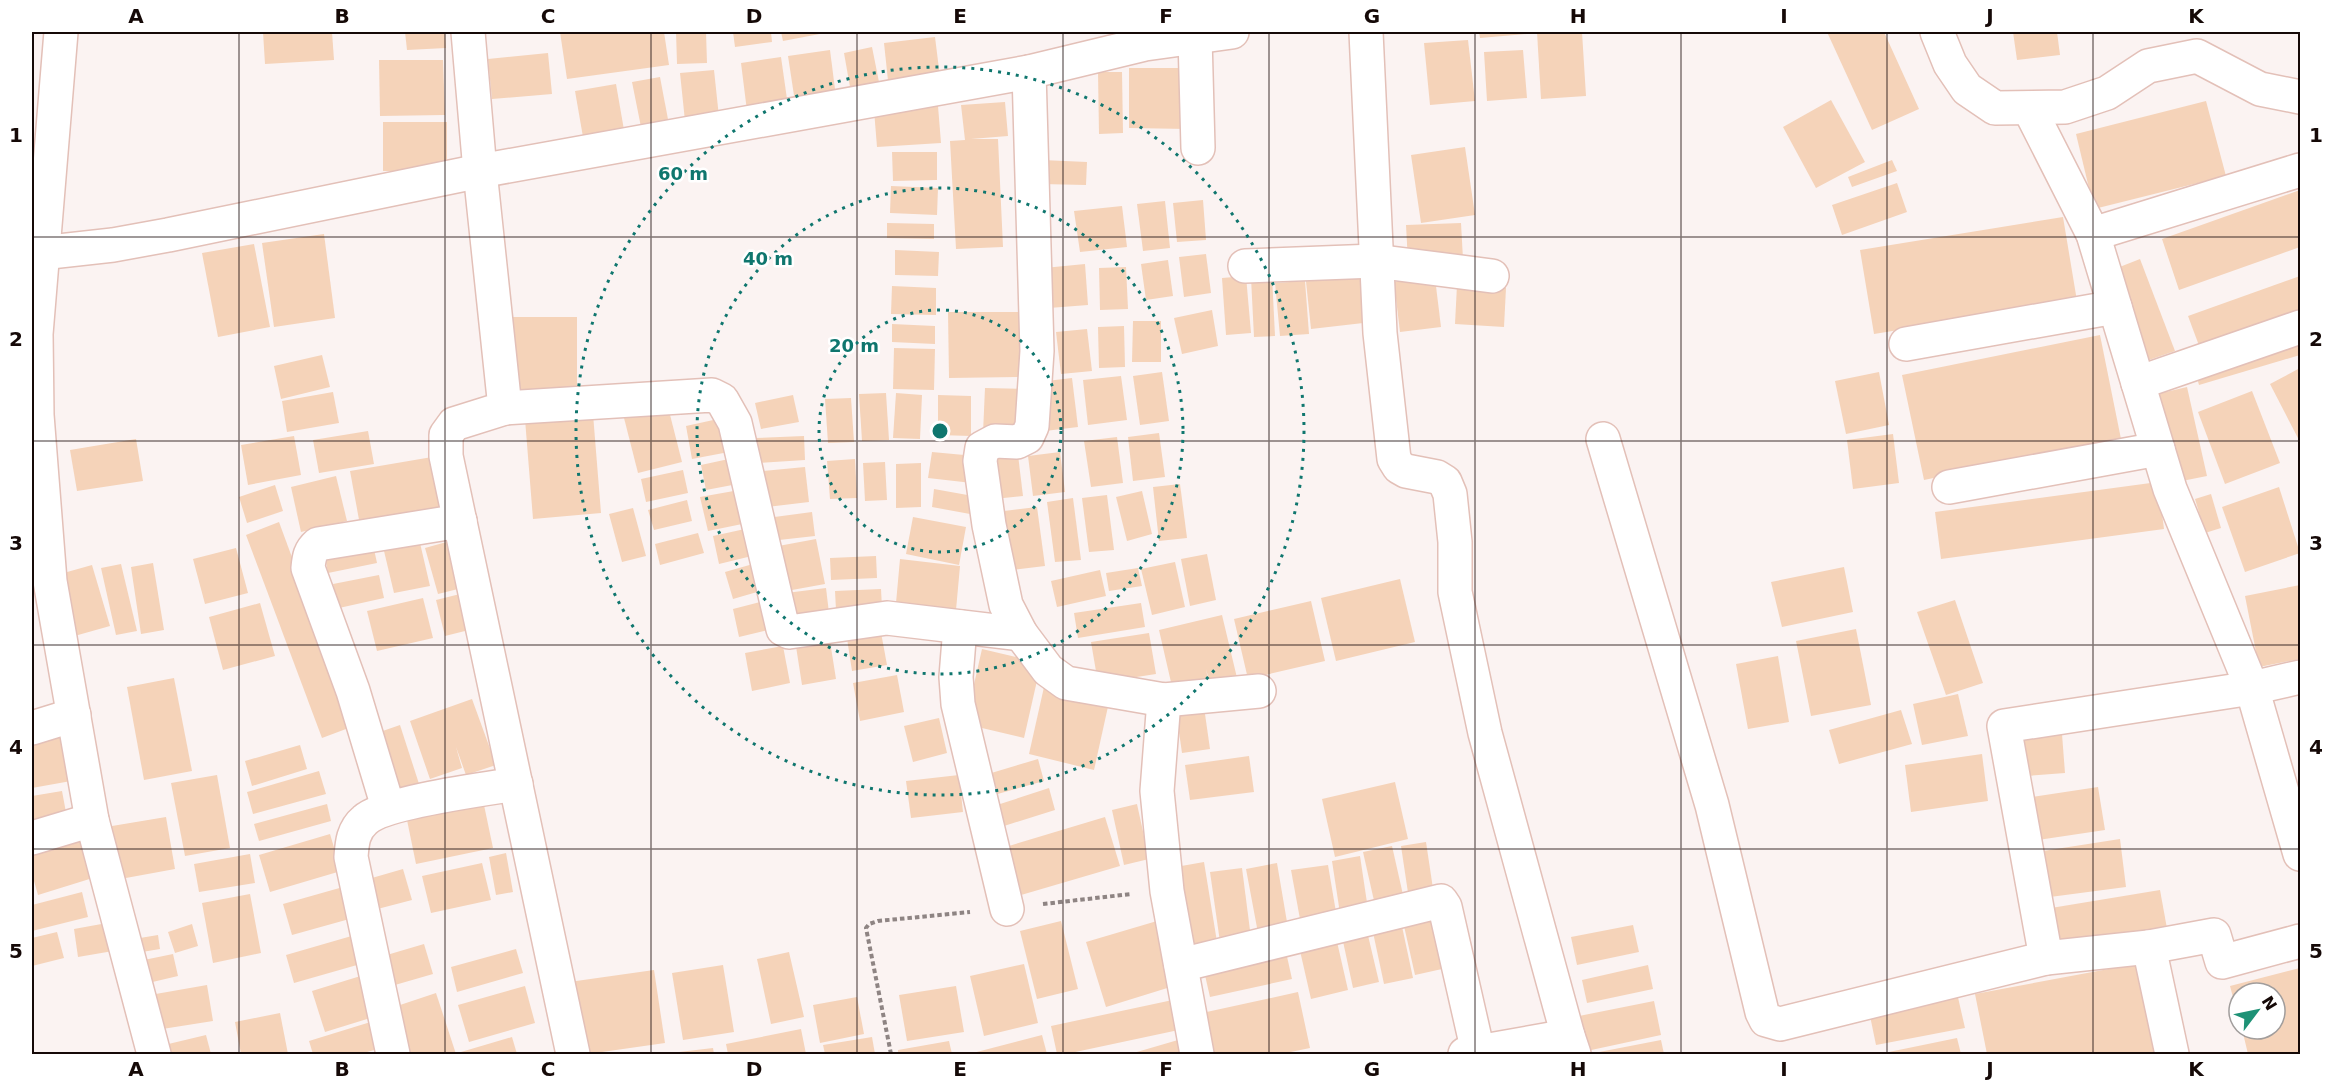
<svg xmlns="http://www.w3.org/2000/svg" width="2332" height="1086" viewBox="0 0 2332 1086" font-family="'DejaVu Sans',sans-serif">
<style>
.building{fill:#f5d3b9}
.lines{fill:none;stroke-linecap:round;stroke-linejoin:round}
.minor-casing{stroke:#e3c0b8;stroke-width:36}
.path{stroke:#8e8483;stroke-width:4;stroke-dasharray:4.5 3;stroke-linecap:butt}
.minor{stroke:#fff;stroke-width:33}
.grid{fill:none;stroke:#150907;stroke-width:1.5;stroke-opacity:0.55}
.ring{fill:none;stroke:#0f766e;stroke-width:3;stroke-dasharray:3 6}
.centre{fill:#0f766e;stroke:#fff;stroke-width:3}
.ring-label{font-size:18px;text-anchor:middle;font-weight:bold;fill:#0f766e;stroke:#fff;stroke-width:5;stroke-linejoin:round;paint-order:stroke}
.neatline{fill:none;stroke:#150907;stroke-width:2}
.grid-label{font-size:20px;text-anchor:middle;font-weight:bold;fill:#150907}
</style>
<rect width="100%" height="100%" fill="#fbf3f2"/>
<g class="building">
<path d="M263 32H332L334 60 265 64Z"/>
<path d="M405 32H445L446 48 407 50Z"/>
<path d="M560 32H664L669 65 567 79Z"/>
<path d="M676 32H706L707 63 677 64Z"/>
<path d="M733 32H771L772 42 735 47Z"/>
<path d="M781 32H825V33L783 41Z"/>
<path d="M1479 32H1527V34L1480 38Z"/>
<path d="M1537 32H1582L1586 96 1541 99Z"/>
<path d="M1827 32H1884L1919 109 1872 130Z"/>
<path d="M2013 32H2057L2060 55 2017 60Z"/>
<path d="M935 37 941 85 889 90 884 43Z"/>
<path d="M1468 40 1475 101 1430 105 1424 43Z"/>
<path d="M872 47 879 82 850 87 844 53Z"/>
<path d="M830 50 836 97 795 102 788 56Z"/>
<path d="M1523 50 1527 98 1487 101 1484 52Z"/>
<path d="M548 53 552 94 492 99 488 59Z"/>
<path d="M781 57 788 106 747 111 741 63Z"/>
<path d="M379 60H443L445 115 380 116Z"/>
<path d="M1129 68H1188V129L1129 128Z"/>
<path d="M714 70 719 117 685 121 680 73Z"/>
<path d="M1098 72H1122L1123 133 1099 134Z"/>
<path d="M660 77 670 130 641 127 632 82Z"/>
<path d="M616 84 624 130 583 137 575 91Z"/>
<path d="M1831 100 1865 162 1816 188 1783 127Z"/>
<path d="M2206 101 2226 176 2094 209 2076 134Z"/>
<path d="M1005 102 1008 136 971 139H998L1003 247 956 249 950 141 965 140 961 105Z"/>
<path d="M938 106 941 143 877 147 874 110Z"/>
<rect x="383" y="122" width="64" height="49"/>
<path d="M1465 147 1475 215 1421 223 1411 155Z"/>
<path d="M892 152H937V180L893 181Z"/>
<path d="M1042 160 1087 162 1086 185 1041 184Z"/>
<path d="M1892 160 1897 171 1852 187 1848 177Z"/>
<path d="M1897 183 1907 212 1842 235 1832 205Z"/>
<path d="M891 186 938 188 937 215 890 213Z"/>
<path d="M2300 190V247L2179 290 2162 239Z"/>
<path d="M1203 200 1206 240 1177 242 1173 203Z"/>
<path d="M1165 201 1170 248 1143 251 1137 204Z"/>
<path d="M1122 206 1127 247 1080 252 1074 211Z"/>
<path d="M2063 217 2077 301 1874 334 1860 250Z"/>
<path d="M887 223 934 224V239L887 238Z"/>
<path d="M1461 223 1463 259 1408 262 1406 225Z"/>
<path d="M324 234 335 318 274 327 262 243Z"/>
<path d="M254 244 270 327 218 337 202 253Z"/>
<path d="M895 250 939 252 938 276 895 275Z"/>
<path d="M1206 254 1211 293 1184 297 1179 257Z"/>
<path d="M2140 259 2175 351 2146 361 2112 270Z"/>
<path d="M1168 260 1173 296 1146 300 1141 264Z"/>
<path d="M1085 264 1088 305 1049 308 1044 268Z"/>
<path d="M1366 265 1372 322 1311 329 1305 272Z"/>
<path d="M1126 267 1128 309 1100 310 1099 268Z"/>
<path d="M1246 276 1251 333 1226 335 1222 278Z"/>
<path d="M1272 276 1275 336 1254 337 1251 278Z"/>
<path d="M2300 276V316L2201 351 2188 316Z"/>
<path d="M1435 278 1441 327 1400 332 1394 282Z"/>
<path d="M1305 281 1309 334 1280 336 1275 283Z"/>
<path d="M1457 285 1506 288 1504 327 1455 324Z"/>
<path d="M892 286 936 288V315L891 314Z"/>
<path d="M1212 310 1218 346 1182 354 1174 318Z"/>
<path d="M948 312H1022V377L949 378Z"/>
<rect x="511" y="317" width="66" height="80"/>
<path d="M1133 321H1161V362H1132Z"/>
<path d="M892 324 935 326V344L892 342Z"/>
<path d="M1124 326 1125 367 1099 368 1098 327Z"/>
<path d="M1087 329 1092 371 1061 374 1056 332Z"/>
<path d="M2100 335 2121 439 1924 480 1902 375Z"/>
<path d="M2300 343V355L2199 385 2196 374Z"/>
<path d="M894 348 935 349 934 390 893 389Z"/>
<path d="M322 355 330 387 281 399 274 366Z"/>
<path d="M2300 368V442L2270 384Z"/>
<path d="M1162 372 1169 421 1140 425 1133 376Z"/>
<path d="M1879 372 1889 425 1846 434 1835 381Z"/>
<path d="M1121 376 1127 420 1088 425 1083 380Z"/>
<path d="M1072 378 1078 427 1045 431 1038 382Z"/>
<path d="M2187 387 2207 476 2177 482 2157 394Z"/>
<path d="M985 388 1025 389 1023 434 983 433Z"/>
<path d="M2252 391 2280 463 2225 484 2198 412Z"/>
<path d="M333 392 339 423 287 432 282 401Z"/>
<path d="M886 393 889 440 862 441 859 394Z"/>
<path d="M896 393 922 395 920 439 893 438Z"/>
<path d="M793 395 799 422 761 429 755 403Z"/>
<path d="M938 395 971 396V436L938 435Z"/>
<path d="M851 398 854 442 828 443 825 399Z"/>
<path d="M667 403 682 462 638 473 623 414Z"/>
<path d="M593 414 601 513 533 519 525 419Z"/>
<path d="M727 417 734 451 692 459 686 426Z"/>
<path d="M368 431 374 464 319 473 313 440Z"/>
<path d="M1159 433 1165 477 1133 481 1128 437Z"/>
<path d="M1893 434 1899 483 1853 489 1847 440Z"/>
<path d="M294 436 301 475 248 485 241 445Z"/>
<path d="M804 436 805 460 757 463 755 438Z"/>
<path d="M1117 437 1123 483 1091 487 1084 441Z"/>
<path d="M136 439 143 481 77 491 70 450Z"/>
<path d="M932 452 975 456 972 483 928 478Z"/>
<path d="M1060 452 1065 492 1033 496 1028 456Z"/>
<path d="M1018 455 1023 496 994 499 988 459Z"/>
<path d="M438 456 448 510 360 525 350 471Z"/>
<path d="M738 457 743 483 706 490 701 465Z"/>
<path d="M855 459 857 498 830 499 827 461Z"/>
<path d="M885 462 887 500 865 501 863 463Z"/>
<path d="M921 463V507L896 508V464Z"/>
<path d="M805 467 809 502 767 507 763 471Z"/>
<path d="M683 470 688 493 646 502 641 479Z"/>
<path d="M336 476 347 521 301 532 291 487Z"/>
<path d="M2158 482 2164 529 1941 559 1935 512Z"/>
<path d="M1180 484 1187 538 1159 541 1153 487Z"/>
<path d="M275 485 283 511 247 523 239 497Z"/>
<path d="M2279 487 2300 553 2245 572 2222 507Z"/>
<path d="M745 489 752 522 708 531 700 497Z"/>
<path d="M934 489 973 496 970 514 932 507Z"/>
<path d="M1142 491 1152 534 1127 541 1116 497Z"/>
<path d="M2211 494 2221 528 2205 533 2195 499Z"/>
<path d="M1107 495 1114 550 1089 552 1082 498Z"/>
<path d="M1073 498 1081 560 1055 562 1047 502Z"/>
<path d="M687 500 692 521 654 530 648 510Z"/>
<path d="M1037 507 1045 566 1012 570 1004 511Z"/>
<path d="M633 508 646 556 622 562 609 514Z"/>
<path d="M812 512 815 536 770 541 767 518Z"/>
<path d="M913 517 966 527 959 565 906 554Z"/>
<path d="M279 522 354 726 322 738 246 535Z"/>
<path d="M754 527 760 554 719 564 713 536Z"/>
<path d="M698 533 704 553 660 565 655 544Z"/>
<path d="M816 539 825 584 781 592 773 547Z"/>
<path d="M372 540 377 563 328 573 324 551Z"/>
<path d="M450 541 462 588 438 594 425 548Z"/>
<path d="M420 543 430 586 394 593 384 551Z"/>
<path d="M236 548 248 593 205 604 193 559Z"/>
<path d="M1207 554 1216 600 1190 606 1181 559Z"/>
<path d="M876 556 877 578 831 580 830 558Z"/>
<path d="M900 559 960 566 956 610 896 603Z"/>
<path d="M760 562 767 589 733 599 725 572Z"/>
<path d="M1175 562 1185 607 1152 615 1141 569Z"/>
<path d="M153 563 164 630 141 634 131 567Z"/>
<path d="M121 564 137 631 116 635 101 568Z"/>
<path d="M92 565 110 626 71 637 53 576Z"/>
<path d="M1844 567 1853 612 1782 627 1771 582Z"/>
<path d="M1138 568 1142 586 1109 591 1106 573Z"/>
<path d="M1100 570 1106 596 1057 607 1051 581Z"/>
<path d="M379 575 384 598 339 608 333 584Z"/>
<path d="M1400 579 1415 642 1336 661 1321 598Z"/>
<path d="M2300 585V659L2259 667 2245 596Z"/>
<path d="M826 588 829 613 790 618 786 593Z"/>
<path d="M881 589 882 608 836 610 835 591Z"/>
<path d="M460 594 469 630 445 636 436 600Z"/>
<path d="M423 598 433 638 377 651 367 611Z"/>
<path d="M768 600 776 628 739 637 733 609Z"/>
<path d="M1955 600 1983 683 1946 695 1917 612Z"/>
<path d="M1311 601 1325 661 1248 679 1234 619Z"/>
<path d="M260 603 275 656 223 670 209 617Z"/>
<path d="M1141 603 1145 627 1078 638 1074 613Z"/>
<path d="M1222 615 1238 682 1211 688 1206 669 1209 684 1173 691 1159 630Z"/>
<path d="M880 627 887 665 852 671 846 632Z"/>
<path d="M1856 629 1871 705 1811 716 1796 641Z"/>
<path d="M1149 633 1156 674 1098 683 1091 642Z"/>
<path d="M829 635 836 679 802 685 795 640Z"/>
<path d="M783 646 790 683 752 691 745 653Z"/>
<path d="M982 649 1041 663 1024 738 965 724Z"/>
<path d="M1778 656 1789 722 1748 729 1736 664Z"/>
<path d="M897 675 904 712 860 721 853 683Z"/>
<path d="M174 678 192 771 144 780 127 687Z"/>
<path d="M1044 687 1109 702 1094 770 1029 754Z"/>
<path d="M1958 694 1968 736 1922 745 1913 704Z"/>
<path d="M472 699 496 765 466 775 456 747 462 768 430 779 410 721Z"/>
<path d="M1203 700 1210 749 1182 753 1175 704Z"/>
<path d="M1901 710 1912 744 1839 764 1829 730Z"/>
<path d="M939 718 947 753 913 762 904 726Z"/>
<path d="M400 725 421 790 395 798 374 734Z"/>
<path d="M2062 734 2065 773 2027 776 2024 738Z"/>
<path d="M63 737 71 781 32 788V743Z"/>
<path d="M300 745 307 769 252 786 245 761Z"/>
<path d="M1982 754 1988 801 1911 812 1905 765Z"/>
<path d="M1249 756 1254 792 1190 800 1185 765Z"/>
<path d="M1038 759 1044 781 994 795 988 774Z"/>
<path d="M319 771 326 794 253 814 247 792Z"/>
<path d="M217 775 230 848 185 856 171 783Z"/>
<path d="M959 775 963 812 911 818 906 781Z"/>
<path d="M1395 782 1408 839 1335 857 1322 799Z"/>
<path d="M2098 787 2105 830 2038 840 2032 797Z"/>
<path d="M1049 788 1055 810 1004 826 997 805Z"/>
<path d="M62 791 68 823 32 830V796Z"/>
<path d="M327 804 331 821 259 841 254 824Z"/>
<path d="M1137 804 1149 859 1124 865 1112 810Z"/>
<path d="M484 805 493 848 416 864 407 820Z"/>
<path d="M166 817 175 869 115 880 106 827Z"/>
<path d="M1105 817 1120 866 1014 897 999 849Z"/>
<path d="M82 831 96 877 38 895 32 874V846Z"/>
<path d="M330 834 341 871 270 892 259 855Z"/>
<path d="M2120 839 2126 887 2050 897 2043 851Z"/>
<path d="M1426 842 1435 902 1410 906 1401 846Z"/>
<path d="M1392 846 1406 908 1377 914 1363 852Z"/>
<path d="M506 853 513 892 496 895 489 857Z"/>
<path d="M250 854 255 883 199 892 194 864Z"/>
<path d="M1360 856 1369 916 1341 920 1332 861Z"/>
<path d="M1204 862 1218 948 1184 953 1170 868Z"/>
<path d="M482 863 491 900 431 913 422 876Z"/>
<path d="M1277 863 1288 928 1258 933 1246 869Z"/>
<path d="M1328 865 1338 924 1302 930 1291 870Z"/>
<path d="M1242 868 1251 938 1220 942 1210 872Z"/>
<path d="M403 869 412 900 366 912 358 882Z"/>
<path d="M343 887 353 918 292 935 283 904Z"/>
<path d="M2160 890 2168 934 2053 953 2045 909Z"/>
<path d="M82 892 88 917 32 931V905Z"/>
<path d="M250 894 261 953 213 963 202 903Z"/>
<path d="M1437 909 1451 967 1415 975 1402 917Z"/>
<path d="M1400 917 1413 978 1384 984 1371 923Z"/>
<path d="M1061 921 1078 989 1037 999 1020 931Z"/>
<path d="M1157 921 1177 985 1106 1007 1086 942Z"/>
<path d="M107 923 113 951 78 957 74 929Z"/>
<path d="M192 924 198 946 175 953 168 932Z"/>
<path d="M1633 925 1639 952 1577 965 1571 937Z"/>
<path d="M1366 927 1379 982 1353 988 1341 932Z"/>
<path d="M57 932 64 958 32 966V938Z"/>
<path d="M1335 933 1348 990 1311 999 1298 942Z"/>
<path d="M158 935 160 949 130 954 128 940Z"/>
<path d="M355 935 364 963 294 983 286 955Z"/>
<path d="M424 944 433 974 388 987 380 957Z"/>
<path d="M516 949 523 973 457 992 451 967Z"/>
<path d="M789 952 804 1017 771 1024 757 959Z"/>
<path d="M1286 952 1292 979 1210 997 1204 971Z"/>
<path d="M173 954 178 976 144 984 139 961Z"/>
<path d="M2146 962 2163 1054H1987L1975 994Z"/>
<path d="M1024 964 1038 1023 984 1036 970 976Z"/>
<path d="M723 965 734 1032 683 1040 672 973Z"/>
<path d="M1648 965 1653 989 1587 1003 1582 980Z"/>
<path d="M2300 968V1054H2248L2242 1029H2275V993H2239L2238 1016 2230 986Z"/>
<path d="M654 970 665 1043 588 1054 562 983Z"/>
<path d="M367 974 380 1015 325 1032 312 991Z"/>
<path d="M207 985 213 1021 156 1030 150 995Z"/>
<path d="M525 986 535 1023 469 1042 458 1005Z"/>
<path d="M956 986 964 1032 907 1041 899 995Z"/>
<path d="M1298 992 1310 1048 1281 1054H1212L1202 1013Z"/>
<path d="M436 993 456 1054H409L394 1007Z"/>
<path d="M1957 993 1965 1028 1876 1045 1869 1011Z"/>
<path d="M857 997 864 1034 820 1043 813 1005Z"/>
<path d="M1182 998 1188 1028 1066 1054H1057L1051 1026Z"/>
<path d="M1654 1001 1661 1035 1582 1052 1574 1017Z"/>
<path d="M280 1013 288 1054H241L235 1022Z"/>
<path d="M377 1020 385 1047 360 1054H313L309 1041Z"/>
<path d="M801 1029 806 1054H728L726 1044Z"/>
<path d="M206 1035 211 1054H162L160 1046Z"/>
<path d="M1042 1035 1047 1054H969Z"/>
<path d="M512 1037 517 1054H462L461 1052Z"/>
<path d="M872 1037 875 1054H825L823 1045Z"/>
<path d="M1957 1038 1961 1054H1884V1053Z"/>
<path d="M1178 1040 1182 1054H1130Z"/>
<path d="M1661 1040 1664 1054H1595L1594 1053Z"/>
<path d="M949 1041 952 1054H898V1050Z"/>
<path d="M713 1048 714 1054H680L679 1052Z"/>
</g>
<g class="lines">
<g class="minor-casing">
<g id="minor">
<path d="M61 32 36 334 37 415 50 581 92 820 154 1054"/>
<path d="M468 32 480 171 505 408 454 424 446 435V456L573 1054"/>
<path d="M1366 32 1380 333 1394 459 1399 467 1406 471 1437 477 1445 482 1450 494 1455 542V592L1485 733 1568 1036"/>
<path d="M1937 32 1950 64 1967 89 1995 108 2065 107 2107 93 2148 66 2197 56 2260 89 2300 97"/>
<path d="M1195 37 1198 148"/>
<path d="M1029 72 1037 351 1032 426 1027 437 1017 442 995 441 982 448 980 461 989 525 1006 605 1021 634 1048 670 1066 683 1164 700 1259 691"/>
<path d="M2029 108 2093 234 2170 489 2252 688 2300 854"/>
<path d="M2093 234 2300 170"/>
<path d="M32 254 113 245 168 235 480 171 1029 72 1145 44 1232 32"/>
<path d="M1245 266 1375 261 1492 276"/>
<path d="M1906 344 2115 307"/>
<path d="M2138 383 2300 327"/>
<path d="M505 408 712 395 722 400 735 423 783 629 789 632 887 618 1021 634"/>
<path d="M1603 439 1712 805 1762 1012 1766 1020 1780 1024 2046 958"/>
<path d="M1949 487 2158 449"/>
<path d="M960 627 956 677 958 704 1007 909"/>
<path d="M2300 677 2252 688 2004 726 2046 958 2149 947 2214 935 2222 962 2300 941"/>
<path d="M1164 700 1157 791 1167 891 1197 1054"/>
<path d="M32 728 74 715"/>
<path d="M388 807 353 691 308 568C309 557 310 551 318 544L460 521"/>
<path d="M32 838 92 820"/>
<path d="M2149 947 2172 1054"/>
<path d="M1181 965 1441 901 1445 907 1478 1052 1465 1054"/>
<path d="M1478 1052 1568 1036 1574 1054"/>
<path d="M393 1054 351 857C352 843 353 830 365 820 384 802 485 789 516 784"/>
</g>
</g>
<g class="path">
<path d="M1043 904 1131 894"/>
<path d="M891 1054 866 928 869 924 878 921 970 912"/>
</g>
<use href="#minor" class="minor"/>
</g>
<path class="grid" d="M239 32V1054M445 32V1054M651 32V1054M857 32V1054M1063 32V1054M1269 32V1054M1475 32V1054M1681 32V1054M1887 32V1054M2093 32V1054M32 237H2300M32 441H2300M32 645H2300M32 849H2300"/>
<g class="ring">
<circle cx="940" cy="431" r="121"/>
<circle cx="940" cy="431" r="243"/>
<circle cx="940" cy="431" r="364"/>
</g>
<circle cx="940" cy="431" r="9" class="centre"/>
<g class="ring-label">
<text x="683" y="180">60 m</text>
<text x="768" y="265">40 m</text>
<text x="854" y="352">20 m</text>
</g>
<rect width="2332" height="1086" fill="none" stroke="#ffffff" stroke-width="66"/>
<g transform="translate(2257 1011) rotate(58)"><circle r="28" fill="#ffffff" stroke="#a19d9c" stroke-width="1.5"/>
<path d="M0-4.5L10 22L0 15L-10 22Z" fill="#1e9276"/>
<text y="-9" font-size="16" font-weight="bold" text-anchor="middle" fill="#150907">N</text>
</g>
<rect x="33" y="33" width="2266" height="1020" class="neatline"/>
<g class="grid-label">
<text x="136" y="23">A</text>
<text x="342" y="23">B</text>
<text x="548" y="23">C</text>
<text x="754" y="23">D</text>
<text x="960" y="23">E</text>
<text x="1166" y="23">F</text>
<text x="1372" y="23">G</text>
<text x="1578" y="23">H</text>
<text x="1784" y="23">I</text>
<text x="1990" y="23">J</text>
<text x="2196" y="23">K</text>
<text x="16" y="142">1</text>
<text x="2316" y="142">1</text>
<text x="16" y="346">2</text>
<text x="2316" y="346">2</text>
<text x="16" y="550">3</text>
<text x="2316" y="550">3</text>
<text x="16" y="754">4</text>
<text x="2316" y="754">4</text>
<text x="16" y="958">5</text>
<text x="2316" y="958">5</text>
<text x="136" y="1076">A</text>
<text x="342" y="1076">B</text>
<text x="548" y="1076">C</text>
<text x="754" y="1076">D</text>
<text x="960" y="1076">E</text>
<text x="1166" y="1076">F</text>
<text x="1372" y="1076">G</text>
<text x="1578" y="1076">H</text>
<text x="1784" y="1076">I</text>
<text x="1990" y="1076">J</text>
<text x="2196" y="1076">K</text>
</g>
</svg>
